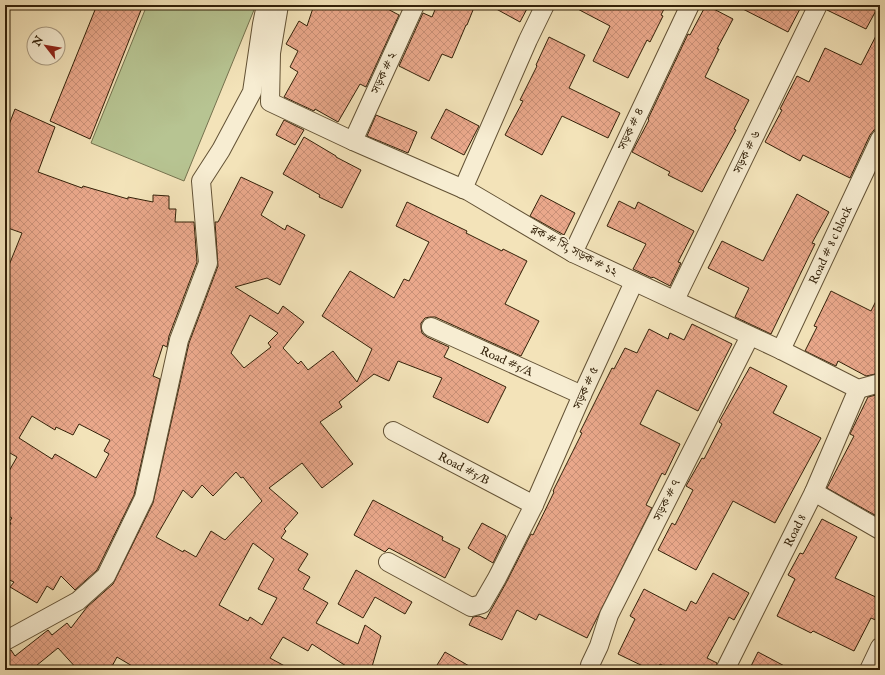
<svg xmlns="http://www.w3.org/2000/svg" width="885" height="675" viewBox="0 0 885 675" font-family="'IM FELL English','Noto Serif Bengali',serif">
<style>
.pitch{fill:#b7c492;stroke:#75724e}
.building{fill:url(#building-cross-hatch);stroke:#332109;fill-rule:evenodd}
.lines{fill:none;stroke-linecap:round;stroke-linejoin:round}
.minor-casing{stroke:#635235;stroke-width:20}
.minor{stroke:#f7edd2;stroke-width:18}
.labels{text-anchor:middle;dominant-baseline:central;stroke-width:4;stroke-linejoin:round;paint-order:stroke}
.street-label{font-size:12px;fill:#332109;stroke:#f7edd2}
</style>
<defs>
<pattern id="building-cross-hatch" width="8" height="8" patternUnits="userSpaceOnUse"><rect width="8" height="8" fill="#eaa88b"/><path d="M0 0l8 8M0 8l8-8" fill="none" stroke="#c99077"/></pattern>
</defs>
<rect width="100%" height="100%" fill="#f3e3b9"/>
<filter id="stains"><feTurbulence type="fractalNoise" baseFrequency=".005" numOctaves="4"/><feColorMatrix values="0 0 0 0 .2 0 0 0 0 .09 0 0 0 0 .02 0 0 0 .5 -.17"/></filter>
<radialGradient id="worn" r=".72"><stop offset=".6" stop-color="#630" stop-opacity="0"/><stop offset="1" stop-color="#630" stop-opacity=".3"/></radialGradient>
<path class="pitch" d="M147 5H256L184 181 91 143Z"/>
<g class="building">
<path d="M97 5H143L90 139 50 121Z"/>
<path d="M314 5H380L399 15 366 87 360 84 338 122 315 109 314 111 284 97 298 72 290 67 298 51 286 44 299 21 307 26Z"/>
<path d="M437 5H475L467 25H466L452 58 442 54 429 81 399 66 423 13 432 17Z"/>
<path d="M489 5H529L520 22Z"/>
<path d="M570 5H666L661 15 663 16 650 42 647 40 628 78 593 61 610 26Z"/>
<path d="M706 5 733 19 717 49H719L705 77 749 100 734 129 736 130 702 192 668 175 670 172 632 152 649 120 648 119 688 34 690 35Z"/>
<path d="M735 5H802L788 32Z"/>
<path d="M828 5H879L866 29 827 10Z"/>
<path d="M880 28V129L874 130 870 135 850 178 803 155 800 161 765 142 782 110 780 109 797 76 809 82 825 48 861 65Z"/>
<path d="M549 37 585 55 569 88 620 113 608 138 562 116 542 155 505 135 523 101 520 100 537 66 536 65Z"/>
<path d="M15 109 55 127 38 172 82 188 83 186 128 199V197L153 202V195L169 196V209H176L175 222H194L197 262 169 336 167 347 163 345 153 376 160 379 134 495 97 570 75 590 61 576 53 590 47 586 37 603 10 587 14 582 5 578V533L11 523 9 522 12 518 5 514V478L17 457 10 453 5 461V275L22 233 5 227V135ZM32 416 55 430 56 427 73 435 79 424 110 440 104 451 109 454 96 478 55 454 52 459 19 438Z"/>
<path d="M446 109 479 126 464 155 431 138Z"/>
<path d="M376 115 417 132 408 153 367 136Z"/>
<path d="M284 120 304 130 295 145 276 135Z"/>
<path d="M304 137 336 156V157L361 170 342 208 319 197 320 195 283 174Z"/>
<path d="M241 177 273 192 261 215 285 230 287 225 305 235 280 285 267 278 235 287 278 314 283 306 304 322 283 348 298 364 301 361 308 370 333 351 357 382 372 349 322 316 350 271 394 298 404 279 409 281 429 242 396 226 407 202 467 231 466 233 502 251 503 249 527 261 505 304 539 321 521 356 435 317H430L425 318 421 323V328L422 333 427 337 449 347 444 357 506 387 488 423 433 397 442 378 398 361 389 381 374 374 339 402 342 407 320 422 353 464 322 488 302 463 269 488 298 513 284 529 286 531 281 538 308 554 298 570 310 577 303 589 328 603 316 623 358 644 365 625 381 636 371 670H344L346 666 312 644 308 651 283 637 270 658 292 670H139L117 657 110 670H78L58 648 31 670H5V651L11 650 15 656 48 630 52 635 67 623 71 628 87 607 113 584 153 503 189 343 218 266 215 222H218ZM250 315 278 333 268 343 271 347 244 368 231 353ZM236 472 241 478 243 477 262 501 225 540 211 531 196 557 184 550 183 552 156 537 183 490 192 498 202 485 213 496ZM253 543 274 559 258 589 277 598 262 625 250 617 248 621 219 605Z"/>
<path d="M797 194 829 212 812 243 815 244 771 334 735 317 749 288 708 268 722 241 763 261Z"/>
<path d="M541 195 575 213 564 235 530 216Z"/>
<path d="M619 201 635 209 638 202 694 231 678 262 681 263 670 286 653 277 652 278 633 269 646 244 607 226Z"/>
<path d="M831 291 871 311 880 293V373L866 376 838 361 836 366 805 351 817 327 814 326Z"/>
<path d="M692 324 732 344 698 411 657 390 640 424 680 444 665 475 662 473 646 505 652 508 587 638 539 614 536 620 517 610 502 640 469 625 473 617 479 616 486 619 506 583 531 534 533 535 554 492 553 491 582 433 580 432 612 368 614 369 625 348 637 353 649 329 668 339 670 333 684 340Z"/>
<path d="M750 367 787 386 773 413 821 438 775 523 733 501 696 570 658 550 672 523 675 525 693 490 686 486 702 458 704 459 722 424 719 422Z"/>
<path d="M880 394V518L827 488 854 436 850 434 868 397Z"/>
<path d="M373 500 443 537 442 540 460 549 445 578 389 548 385 552 354 535Z"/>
<path d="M822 519 857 537 835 578 880 599V622L871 618 854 651 813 631 811 633 777 616 795 579 788 575 800 553 803 554Z"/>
<path d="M482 523 506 536 493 563 468 548Z"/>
<path d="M356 570 412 602 405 614 375 597 363 618 338 604Z"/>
<path d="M713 573 749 593 734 620 729 617 707 658 717 663 715 670H672L660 664 657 670H651L618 654 635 619 630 616 644 589 686 611 691 601 696 604Z"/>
<path d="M445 652 476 670H434Z"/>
<path d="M758 652 792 670H749Z"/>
</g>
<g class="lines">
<g class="minor-casing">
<g id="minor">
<path d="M279 5 271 53 270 102 353 141 468 191 573 253 781 350 858 389 880 383"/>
<path d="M353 141 415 5"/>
<path d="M463 189 528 40 545 5"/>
<path d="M573 253 690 5"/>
<path d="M675 300 818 5"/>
<path id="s1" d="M431 327 582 395"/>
<path id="s2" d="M781 350 880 139"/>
<path id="s3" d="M393 431 534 505"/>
<path d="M814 492 880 530"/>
<path d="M388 562 471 607 482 604 497 578 534 505 582 395 634 282"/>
<path d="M5 641 78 601 106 576 144 498 179 340 208 263 201 181 221 150 252 92 262 24 266 5"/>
<path d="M590 665 599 646 609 615 750 336"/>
<path id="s4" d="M725 670 814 492 858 389"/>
<path d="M869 670 880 647"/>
</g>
</g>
<use href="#minor" class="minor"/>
</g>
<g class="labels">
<g class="street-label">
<text transform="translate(384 73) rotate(-65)">সড়ক # ২</text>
<text transform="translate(631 129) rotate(-65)">সড়ক # ৪</text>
<text transform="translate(747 152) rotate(-64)">সড়ক # ৬</text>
<text stroke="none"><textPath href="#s2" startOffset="116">Road # 8 c block</textPath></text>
<text transform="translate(574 251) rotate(28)">ব্লক # সি, সড়ক # ১২</text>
<text stroke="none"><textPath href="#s1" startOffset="83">Road #5/A</textPath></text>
<text transform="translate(586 388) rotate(-66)">সড়ক # ৫</text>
<text stroke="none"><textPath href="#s3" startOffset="80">Road #5/B</textPath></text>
<text transform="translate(667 500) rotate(-63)">সড়ক # ৭</text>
<text stroke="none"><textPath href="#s4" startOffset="156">Road 8</textPath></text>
</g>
</g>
<rect width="885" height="675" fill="none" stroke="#f3e3b9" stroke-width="20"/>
<rect x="6" y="6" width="873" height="663" fill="none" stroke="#332109" stroke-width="2"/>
<rect x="10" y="10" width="865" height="655" fill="none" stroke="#332109"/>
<g transform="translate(46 46) rotate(301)"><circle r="19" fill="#f7edd2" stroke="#a99b82"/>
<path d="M0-3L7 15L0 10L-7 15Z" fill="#8f2418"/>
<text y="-6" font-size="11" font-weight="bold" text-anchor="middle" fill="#332109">N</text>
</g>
<rect width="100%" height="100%" filter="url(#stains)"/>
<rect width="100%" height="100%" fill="url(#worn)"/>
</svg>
